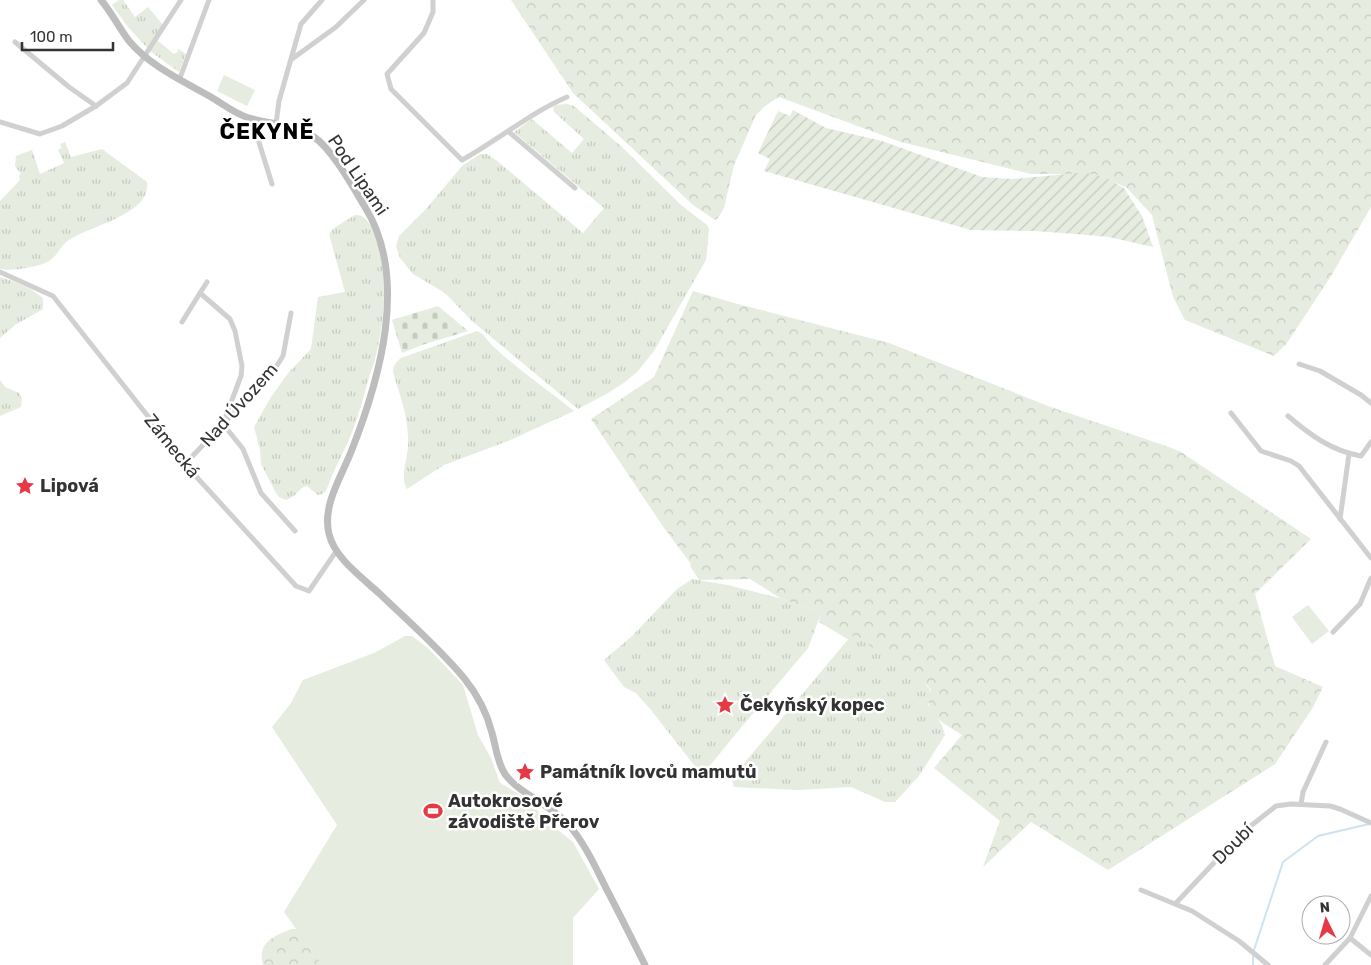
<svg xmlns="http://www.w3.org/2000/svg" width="1371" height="965" viewBox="0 0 1371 965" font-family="Rubik,sans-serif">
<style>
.grass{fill:url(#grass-tufts)}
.forest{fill:url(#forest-crowns)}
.cemetery{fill:url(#cemetery-stones)}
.garden{fill:url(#garden-furrows)}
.pitch{fill:#e6ecdf}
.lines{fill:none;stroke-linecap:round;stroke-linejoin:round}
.stream{stroke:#cfe2ee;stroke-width:2}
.street{stroke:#d0d0d0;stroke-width:5}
.secondary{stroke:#bdbdbd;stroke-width:7}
.labels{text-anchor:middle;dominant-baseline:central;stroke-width:5;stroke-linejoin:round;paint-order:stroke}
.street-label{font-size:18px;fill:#333;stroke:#fff}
.poi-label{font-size:18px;font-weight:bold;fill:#333;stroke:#fff;text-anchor:start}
.district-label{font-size:22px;font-weight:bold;letter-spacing:1px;fill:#000;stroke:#fff}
</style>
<defs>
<pattern id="grass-tufts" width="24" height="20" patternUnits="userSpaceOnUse" patternTransform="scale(1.25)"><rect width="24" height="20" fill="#e6ecdf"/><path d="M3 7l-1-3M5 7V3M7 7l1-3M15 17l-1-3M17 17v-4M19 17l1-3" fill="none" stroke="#c6cbc0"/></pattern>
<pattern id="forest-crowns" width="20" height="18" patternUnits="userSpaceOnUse" patternTransform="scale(1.25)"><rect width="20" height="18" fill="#e6ecdf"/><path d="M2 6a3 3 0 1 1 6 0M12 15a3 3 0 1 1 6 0" fill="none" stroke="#c6cbc0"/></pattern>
<pattern id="cemetery-stones" width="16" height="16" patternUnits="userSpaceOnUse" patternTransform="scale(1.25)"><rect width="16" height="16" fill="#e6ecdf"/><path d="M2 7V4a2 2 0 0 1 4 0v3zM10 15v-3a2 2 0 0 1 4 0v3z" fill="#c6cbc0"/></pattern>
<pattern id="garden-furrows" width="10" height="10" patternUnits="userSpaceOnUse" patternTransform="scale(1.25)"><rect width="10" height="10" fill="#e6ecdf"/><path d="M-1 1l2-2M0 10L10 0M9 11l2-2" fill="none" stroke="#c6cbc0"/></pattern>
</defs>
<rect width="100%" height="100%" fill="#fff"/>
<g class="grass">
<path d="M119 0H123L135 17 148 7 164 26 149 50 128 27 112 5Z"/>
<path d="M157 40 174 54 178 52V49L186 54 179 72 150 51Z"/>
<path d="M567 104 574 106 622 147 681 205 707 225 709 229 706 260 654 351 637 372 625 382 608 393 578 409 472 321 445 293 413 274 400 258 396 246 399 236 426 209 462 166 480 154H487L496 160 583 233 604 208 514 132 532 119 572 153 584 139 554 112 553 107 556 105Z"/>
<path d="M65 142 71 157 102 149 147 182C152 214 90 226 69 240 59 246 58 258 45 263 32 268 13 271 0 269V201L20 180 19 176 21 174 15 166 16 156 32 150 40 174 64 163 58 150 62 148 60 144Z"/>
<path d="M355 215C367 214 372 228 376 238 388 276 385 321 375 359 374 365 371 371 369 377 363 399 357 422 348 442 340 459 332 474 326 491L322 494 318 495 307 486C299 487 295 498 286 500L279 497 276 493 261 464 260 449 254 427 271 397 289 372 311 349 318 297 345 292 329 234 334 228Z"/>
<path d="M0 277C16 282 30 287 43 298V309L15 325 0 338Z"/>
<path d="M477 331C484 333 488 342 494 347 518 370 547 389 574 411L508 441 444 465 407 489C400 478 407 460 408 447 409 416 401 400 393 372 393 365 396 362 401 358Z"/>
<path d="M0 380 5 387 19 393 22 398 21 407 0 416Z"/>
<path d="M692 579 728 585 783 599 818 612 820 616 808 648 739 730 708 768 702 771 694 765 651 710 636 693 624 687 604 660 632 636 677 589Z"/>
<path d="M854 635C866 643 928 681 930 690 932 694 929 701 928 705L942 725 945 735 919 776 895 802H885L851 787 799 790 734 787 732 780 735 774 851 636Z"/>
</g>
<g class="forest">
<path d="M511 0H1371V207L1331 276 1287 343 1274 356 1185 320 1173 297 1152 215 1126 187 1094 174H1031L901 142 779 97 765 106 756 115 734 165 724 208 718 218 715 220 693 205 573 93Z"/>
<path d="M693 291 734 303 889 343 1048 406 1169 447 1181 452 1311 539 1255 594 1275 666 1323 687 1312 709 1275 764 1108 870 1031 822 983 867 1000 821 934 768 962 735C952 728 932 719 929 706 928 701 930 694 931 690L928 686 854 635 849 640 819 622 820 616 818 612 780 598 750 579 699 580 690 566 691 564 662 525 591 419 654 377Z"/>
<path d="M292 929H310L396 965H263C257 942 274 936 292 929Z"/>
</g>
<path class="cemetery" d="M438 306 468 331 422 345 402 353 392 320Z"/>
<path class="garden" d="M793 110 826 128 882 141 982 177 1012 179 1078 173 1094 174 1108 179 1124 188 1142 216 1153 247 1109 237 1076 234 1034 231 971 230 764 171 770 159 758 153 778 111 790 116Z"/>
<g class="pitch">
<path d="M224 75 255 90 247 106 217 91Z"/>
<path d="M1308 605 1329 631 1312 644 1292 617Z"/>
<path d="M405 636H412L429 649 463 685 478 735 491 758 500 783 524 797 553 826 573 842 599 889 573 918V965H322L284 912 337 825 272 727 291 703 303 680 374 653Z"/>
</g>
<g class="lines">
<path class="stream" d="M1253 965V953L1283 862 1318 836 1369 824"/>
<g class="street">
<path d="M433 0V12L424 33 387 74 391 89 462 160C498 140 530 113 567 97"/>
<path d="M15 42 69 87 96 106"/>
<path d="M292 59 336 27 364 0"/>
<path d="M180 78 209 0"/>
<path d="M257 121V136L272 184"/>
<path d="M0 122 40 134 62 126 96 106 127 83 181 0"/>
<path d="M276 124 279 101 301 24 322 0"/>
<path d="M509 132 575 188"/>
<path d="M0 272 53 296 192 472 296 586 309 591 337 550"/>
<path d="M200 293 207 282"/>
<path d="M182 322 200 293 230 319 235 331 242 366 241 376 223 424 243 449 261 493 295 531"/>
<path d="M1299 364 1320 371 1361 395 1371 403"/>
<path d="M1231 413 1261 451 1291 461 1299 466 1371 558"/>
<path d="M1288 416C1310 435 1332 451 1361 456L1371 442"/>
<path d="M185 464 274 370 283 356 291 313"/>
<path d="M1340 519 1349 454"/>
<path d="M1333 632 1360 604 1371 578"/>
<path d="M1301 804 1303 792 1326 742"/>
<path d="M1141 890 1192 911 1239 941 1268 965"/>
<path d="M1176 903 1243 832 1276 806 1291 804 1330 806 1340 809 1371 823"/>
<path d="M1350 938 1371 955"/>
<path d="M1325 965 1350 938 1371 896"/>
</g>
<path class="secondary" d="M101 0C112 13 119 28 129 41 150 66 183 81 211 97 223 104 235 114 249 118 270 125 295 123 314 137 332 149 353 187 365 207 409 278 380 379 351 452 341 477 322 506 329 534 335 559 363 578 381 595 409 622 439 648 464 678 477 694 487 713 492 733 496 747 497 762 505 774 518 793 550 804 568 824 584 842 595 866 606 888 619 913 632 939 645 965"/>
</g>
<defs>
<g id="sight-bare" transform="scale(1.5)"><path d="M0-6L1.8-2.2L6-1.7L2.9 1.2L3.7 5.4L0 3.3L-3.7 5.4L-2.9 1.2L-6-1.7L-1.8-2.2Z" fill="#e63946" stroke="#fff" stroke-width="2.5" paint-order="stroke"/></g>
<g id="stadium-bare" transform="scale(1.5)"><path d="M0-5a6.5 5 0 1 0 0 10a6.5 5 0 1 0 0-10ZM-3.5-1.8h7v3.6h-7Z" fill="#e63946" stroke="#fff" stroke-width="2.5" paint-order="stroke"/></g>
</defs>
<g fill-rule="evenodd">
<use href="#sight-bare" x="25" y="486"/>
<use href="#sight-bare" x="725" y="705"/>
<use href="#sight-bare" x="525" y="772"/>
<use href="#stadium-bare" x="433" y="811"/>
</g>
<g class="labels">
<g class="street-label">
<text transform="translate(358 175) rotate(56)">Pod Lipami</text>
<text transform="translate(239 405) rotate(-48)">Nad Úvozem</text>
<text transform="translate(172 446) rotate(51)">Zámecká</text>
<text transform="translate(1233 844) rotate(-45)">Doubí</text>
</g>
<g class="poi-label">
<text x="40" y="486">Lipová</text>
<text x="740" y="705">Čekyňský kopec</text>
<text x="540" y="772">Památník lovců mamutů</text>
<text x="448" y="801">Autokrosové<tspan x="448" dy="21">závodiště Přerov</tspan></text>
</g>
<g class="district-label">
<text x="267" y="131">ČEKYNĚ</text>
</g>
</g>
<g transform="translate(1326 920) rotate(355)"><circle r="24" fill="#ffffff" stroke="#adadad"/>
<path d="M0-4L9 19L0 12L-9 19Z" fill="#e63946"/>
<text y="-8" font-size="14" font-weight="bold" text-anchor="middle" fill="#333333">N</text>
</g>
<path d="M22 42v8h91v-8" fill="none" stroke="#333333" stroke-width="2.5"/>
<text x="30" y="42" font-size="15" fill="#333333" stroke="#ffffff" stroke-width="4" paint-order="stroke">100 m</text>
</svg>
